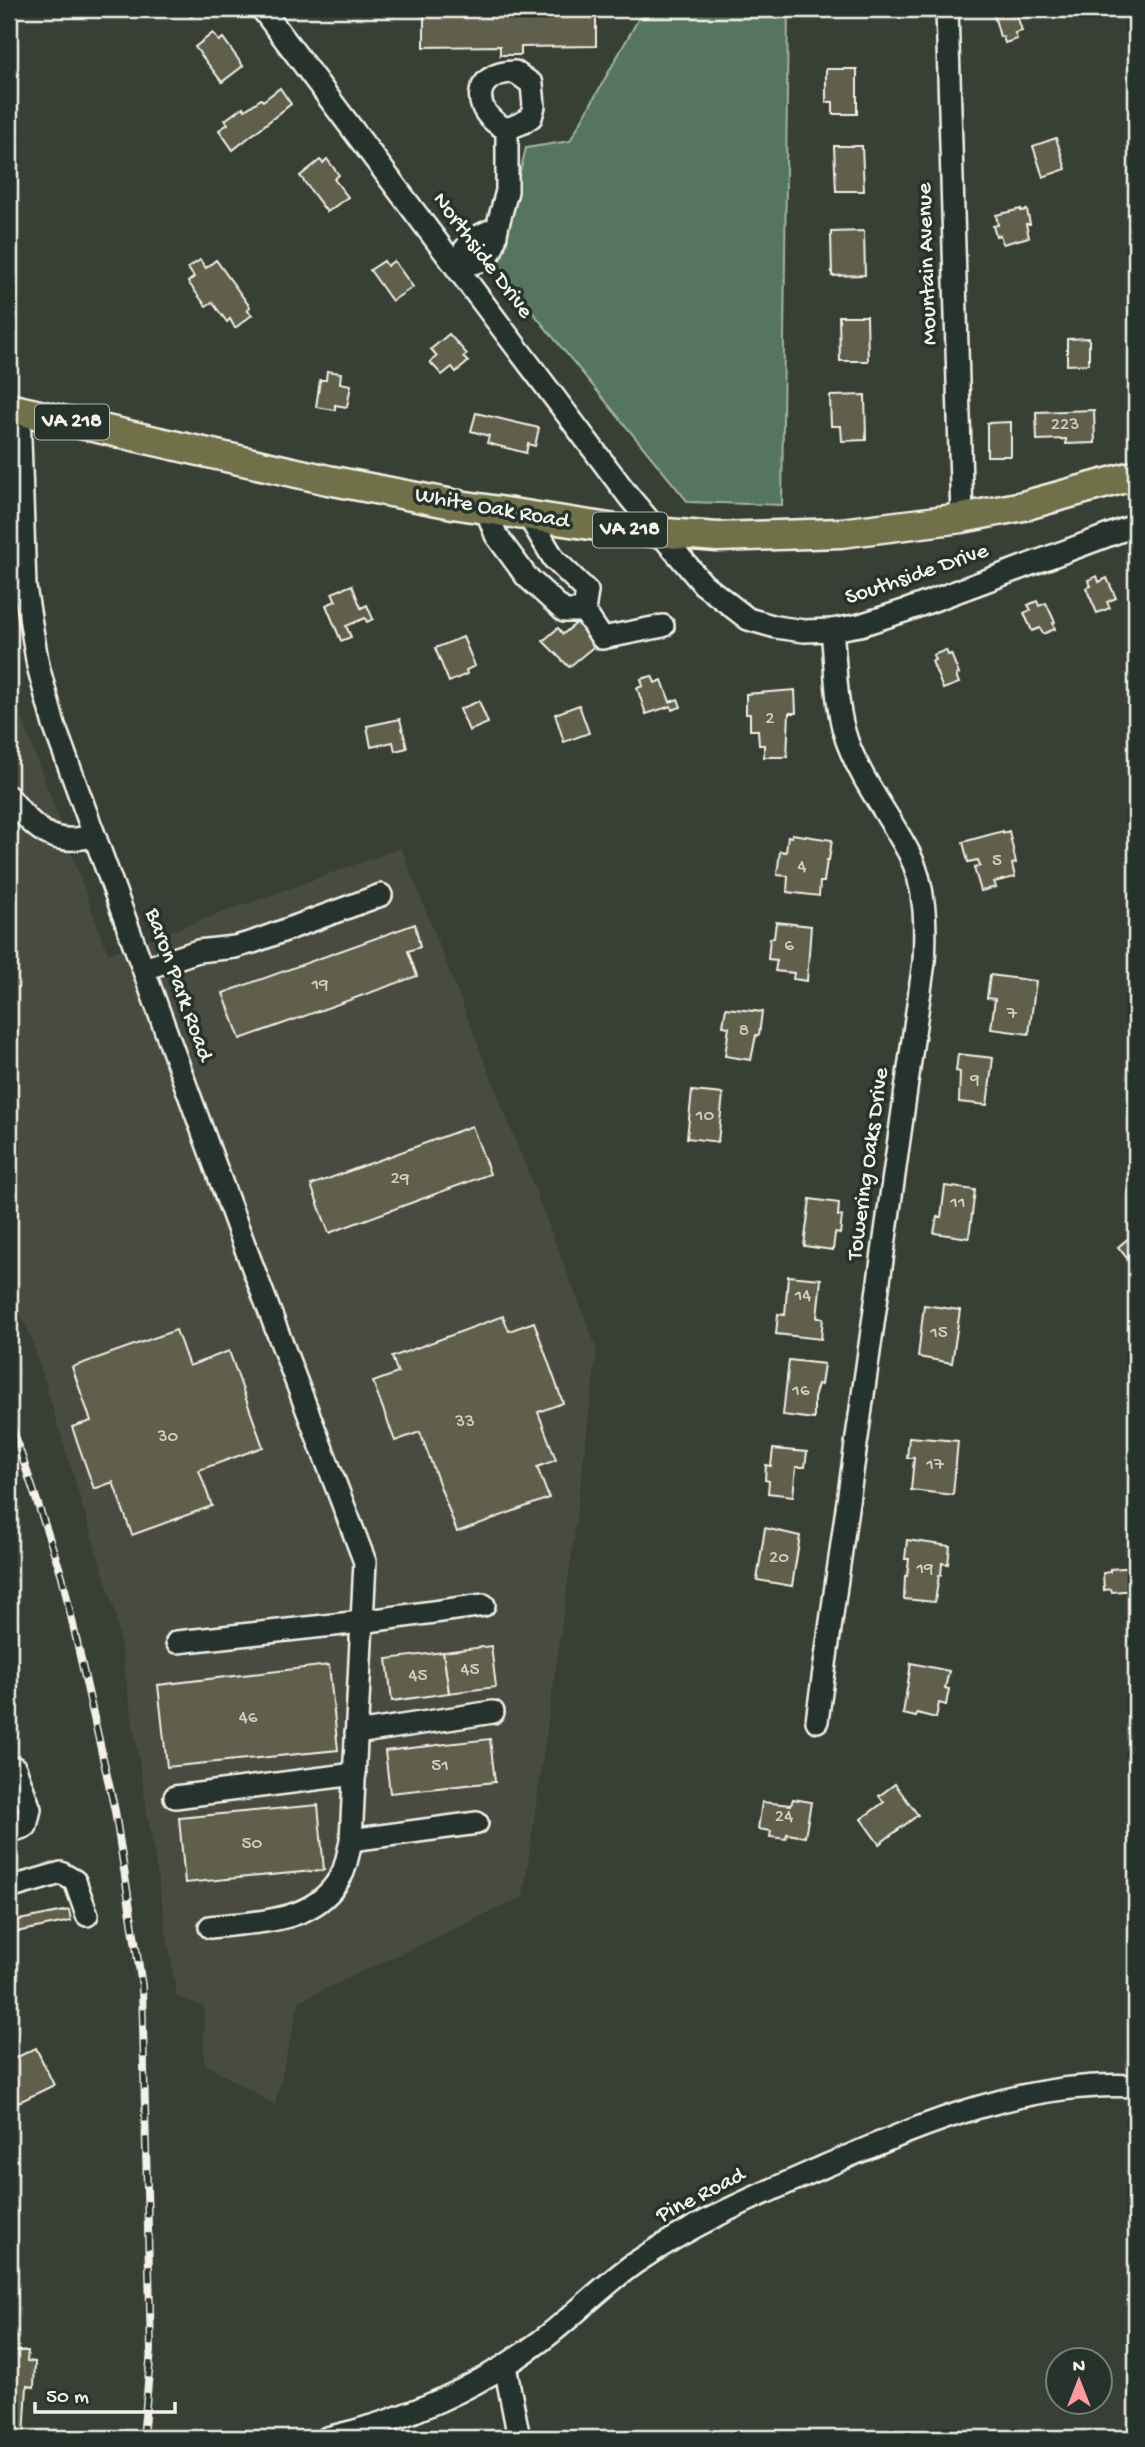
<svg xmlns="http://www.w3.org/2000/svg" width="1145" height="2447" viewBox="0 0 1145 2447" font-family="'Gochi Hand',sans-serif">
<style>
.built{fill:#484c3f}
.green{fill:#54755f;stroke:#a4b3a4;stroke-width:2}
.building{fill:#615e4b;stroke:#f4f1e8;stroke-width:2}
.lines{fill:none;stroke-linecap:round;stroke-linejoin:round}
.minor-casing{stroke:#f4f1e8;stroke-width:26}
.major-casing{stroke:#f4f1e8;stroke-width:33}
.minor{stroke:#26332d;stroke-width:21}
.major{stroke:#70704a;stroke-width:28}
.rail-casing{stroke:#f4f1e8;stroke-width:8}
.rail{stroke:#26332d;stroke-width:5;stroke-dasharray:16;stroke-linecap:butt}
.labels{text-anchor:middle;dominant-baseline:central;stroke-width:7;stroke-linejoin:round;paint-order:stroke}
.number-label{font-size:19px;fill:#cfccc1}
.shield{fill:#26332d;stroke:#b6b8b0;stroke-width:2}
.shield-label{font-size:21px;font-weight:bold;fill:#f4f1e8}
.street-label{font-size:23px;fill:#f4f1e8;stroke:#26332d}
</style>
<rect width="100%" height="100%" fill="#384036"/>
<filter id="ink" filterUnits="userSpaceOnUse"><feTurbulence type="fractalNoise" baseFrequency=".0143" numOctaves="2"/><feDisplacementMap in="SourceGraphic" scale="14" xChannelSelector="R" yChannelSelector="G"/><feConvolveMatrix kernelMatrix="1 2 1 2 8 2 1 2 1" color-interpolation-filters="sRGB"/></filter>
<g filter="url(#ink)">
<path class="built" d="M9 661 11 688 108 954 401 848 597 1349 572 1552 523 1897 299 2001 275 2105 204 2063V2006L177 1997 115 1611 30 1334 9 1290Z"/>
<path class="green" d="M735 9H788L782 505 688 502 525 303 498 263 526 148 570 141 639 18Z"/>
<g class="building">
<path d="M185 9H203L191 17Z"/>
<path d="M424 9H596V46L521 47V55H500V46L424 47Z"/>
<path d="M1015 9 1022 31 1015 33 1017 39 1005 43 1003 37H1000L994 15Z"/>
<path d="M213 33 219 41 223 38 243 66 222 82 195 47Z"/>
<path d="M826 69H857V114H833V102H826Z"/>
<path d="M280 88 291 104 233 150 219 130 228 124 225 120 243 107 245 110 261 99 263 101Z"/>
<path d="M1056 138 1066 169 1043 177 1033 146Z"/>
<path d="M834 146H862L864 191H836Z"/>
<path d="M327 159 339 175 334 179 348 197 327 212 300 176 320 160 323 163Z"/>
<path d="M1021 209V211L1027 210 1030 224H1026L1029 237 1003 244 1000 235 996 236 993 226 998 225 996 215Z"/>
<path d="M864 231 865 275 832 276 831 232Z"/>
<path d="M200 260 206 268 216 260 250 307 247 310 252 315 235 328 230 319 227 322 212 302 206 306 188 282 194 277 188 268Z"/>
<path d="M384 261 387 266 394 261 413 287 392 301 370 270Z"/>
<path d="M839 316H867L868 361H840Z"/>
<path d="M449 334 467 354 463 357 468 362 456 372 452 367 442 375 430 362 437 356 431 349Z"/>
<path d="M1089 338V364L1067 365V339Z"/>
<path d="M327 371 341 373 340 383 351 385 347 407 335 405V410L316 407 320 380H326Z"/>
<path d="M865 395 866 440 842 441 841 426H831L830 396Z"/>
<path d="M1094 410 1095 443 1066 444V439L1037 440 1036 412Z"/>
<path d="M476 413 539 428 535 446 528 444 526 453 487 443 489 436 471 431Z"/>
<path d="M1011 422V456H987V423Z"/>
<path d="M1097 576 1099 582 1107 578 1116 598 1107 602 1110 608 1097 613 1086 588 1091 586 1088 580Z"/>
<path d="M352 585 361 608 367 605 373 619 367 622 365 618 346 626 351 637 341 641 326 605 336 601 332 593Z"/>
<path d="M1037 601 1039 606 1046 603 1055 622 1053 623 1055 629 1043 634 1040 628 1032 631 1024 613 1031 610 1028 605Z"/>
<path d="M578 622 597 644 569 667 543 641 558 628 563 634Z"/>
<path d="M463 637 475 666 466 670 467 674 449 682 435 648Z"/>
<path d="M946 650 948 655 951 654 959 674 956 675 959 683 943 689 932 661 935 660 933 655Z"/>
<path d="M652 676 655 683 662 680 670 702 678 699 681 707 672 710 671 706 646 714 637 688 643 686 641 679Z"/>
<path d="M795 690 796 713H789L787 757H764V745H759L758 730H750V714H746V694Z"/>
<path d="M479 701 488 723 469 731 460 709Z"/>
<path d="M579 705 589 733 564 742 555 714Z"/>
<path d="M400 719 407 748 395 751 393 742 371 747 367 726Z"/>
<path d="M1003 831V833L1009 831 1016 863 1012 864 1015 877 994 882 996 887 981 891 974 868 980 866 978 860 968 862 963 842Z"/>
<path d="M792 834 832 840 829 860H827L824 882H820L819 896 787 892 788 876 777 875 780 851 786 852 788 836 792 837Z"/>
<path d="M776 922 811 926 807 981 793 979 794 973 775 971 777 960 768 959 770 938H774Z"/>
<path d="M415 924 420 947 408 951 417 976 240 1039 223 993Z"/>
<path d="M990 975 1036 981 1029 1034 991 1029 995 999 987 998Z"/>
<path d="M726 1008 762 1012 759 1035H756L751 1060 725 1056 729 1027 723 1026Z"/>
<path d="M958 1054 993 1058 987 1105 959 1102 960 1072 956 1071Z"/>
<path d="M692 1091 723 1094 718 1142 687 1138Z"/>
<path d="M472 1126 490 1174 329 1233 311 1185Z"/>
<path d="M945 1186 975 1190 969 1238 934 1233 937 1217H941Z"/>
<path d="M810 1199 839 1203 838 1216H842L840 1234 835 1233 833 1250 804 1246Z"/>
<path d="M1136 1232V1259L1131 1263 1118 1247Z"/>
<path d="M788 1276 821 1279 817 1318H823L821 1339 776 1334 778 1314 785 1315Z"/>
<path d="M924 1305 960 1310 952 1363 918 1357Z"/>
<path d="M503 1316 509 1331 534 1322 563 1403 538 1412 556 1460 537 1467 549 1498 457 1532 420 1432 395 1441 373 1382 398 1373 392 1357Z"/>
<path d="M176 1330 189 1366 229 1351 263 1447 199 1470 212 1506 132 1535 113 1482 94 1489 72 1427 91 1421 72 1367Z"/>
<path d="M789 1360 824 1364 821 1385 818 1384 814 1398V1419L783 1415Z"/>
<path d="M909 1437 958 1441 953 1495 911 1490 914 1458H907Z"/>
<path d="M773 1449 807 1452 805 1467H796L793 1496 768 1493 769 1481 765 1480 766 1465 771 1466Z"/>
<path d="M765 1528 800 1536 792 1586 757 1580Z"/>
<path d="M907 1540 950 1546 948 1564 942 1563 941 1575H939L935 1602 904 1599 905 1576H907L909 1559H905Z"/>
<path d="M1136 1567V1590L1112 1592 1111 1589 1104 1590 1103 1573 1110 1572V1569Z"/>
<path d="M491 1646 496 1687 449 1693 443 1652Z"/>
<path d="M443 1652 449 1693 392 1701 387 1659Z"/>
<path d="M911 1663 949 1671 945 1688 949 1689 946 1705 939 1703 936 1718 917 1713 916 1717 903 1714Z"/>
<path d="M329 1665 338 1750 167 1767 158 1685Z"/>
<path d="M490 1739 495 1782 390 1793 385 1751Z"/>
<path d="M895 1784 918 1815 879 1844 861 1819 884 1802 879 1796Z"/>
<path d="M793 1799 811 1802 805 1837 787 1834 786 1839 770 1837 771 1831 758 1829 762 1802 791 1805Z"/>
<path d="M318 1805 324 1870 185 1883 179 1818Z"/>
<path d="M69 1910 71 1921 16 1932 14 1921Z"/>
<path d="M36 2048 54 2085 9 2107V2061Z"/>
<path d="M9 2336H16L15 2351H28L27 2361 35 2362 34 2387 27 2386 24 2438H9Z"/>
</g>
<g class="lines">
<g class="minor-casing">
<g id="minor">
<path d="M262 9 630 498 703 584 748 619 776 627 804 631 832 630 860 625 907 610 1136 525"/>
<path d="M947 9 962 518"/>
<path d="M497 228 507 191V129C470 113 471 72 515 72L532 84 534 106 531 117 522 123 507 129"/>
<path d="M497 228C493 258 486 263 456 265 467 242 473 237 497 228Z"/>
<path d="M19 410 25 587 38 666 54 725 239 1231 365 1562 351 1840C349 1850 347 1862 343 1872 318 1924 260 1921 210 1927"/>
<path d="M486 509 496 535 526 576 564 611H584L587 591 554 559 529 517"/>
<path d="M584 611 602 638 663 626"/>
<path d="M9 797C33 827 52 849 94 835"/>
<path d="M144 969 198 951 235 947 253 942 381 895"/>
<path d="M177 1642 361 1622 484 1605"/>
<path d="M817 1721 924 962C926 926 926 886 909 853 889 815 862 782 847 741 835 706 836 666 832 630"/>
<path d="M356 1733 493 1712"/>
<path d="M175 1797 355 1774"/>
<path d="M9 1832 26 1826 30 1809 15 1768"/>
<path d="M351 1840 477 1823"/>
<path d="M9 1888 61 1873 75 1881 87 1915"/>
<path d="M505 2366 519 2438"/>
<path d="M327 2438C403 2421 479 2388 542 2340 574 2316 602 2286 635 2263 695 2222 757 2196 823 2167 924 2124 1024 2080 1136 2086"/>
</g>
</g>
<g class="major-casing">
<path id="major" d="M9 408 328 480 453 504 616 529 717 537 841 533 962 518 1023 506 1136 475"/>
</g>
<use href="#minor" class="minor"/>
<use href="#major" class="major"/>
<g class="rail-casing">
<path id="rail" d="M9 1418 62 1576 115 1811 142 1986 151 2350 143 2438"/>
</g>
<use href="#rail" class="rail"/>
</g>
</g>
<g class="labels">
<g class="number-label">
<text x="1065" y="425">223</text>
<text x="770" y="719">2</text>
<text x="997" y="861">5</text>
<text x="802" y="867">4</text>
<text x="789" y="946">6</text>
<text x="320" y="985">19</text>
<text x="1012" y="1014">7</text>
<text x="744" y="1031">8</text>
<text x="975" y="1080">9</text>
<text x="705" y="1116">10</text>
<text x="400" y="1179">29</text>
<text x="958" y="1203">11</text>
<text x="803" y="1296">14</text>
<text x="939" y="1333">15</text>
<text x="801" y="1391">16</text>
<text x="465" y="1422">33</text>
<text x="168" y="1437">30</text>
<text x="935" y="1465">17</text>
<text x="779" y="1558">20</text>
<text x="925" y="1569">19</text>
<text x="470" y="1670">45</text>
<text x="418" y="1676">45</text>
<text x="248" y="1718">46</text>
<text x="440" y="1766">51</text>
<text x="784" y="1817">24</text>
<text x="252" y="1844">50</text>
</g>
<g class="shield">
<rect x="35" y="404.5" width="74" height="35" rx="5"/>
<rect x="593" y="512.5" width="74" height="35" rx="5"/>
</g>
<g class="shield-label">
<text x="72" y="422">VA 218</text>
<text x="630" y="530">VA 218</text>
</g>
<g class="street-label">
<text transform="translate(482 256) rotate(53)">Northside Drive</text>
<text transform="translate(928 264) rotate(-92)">Mountain Avenue</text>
<text transform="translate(492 509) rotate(10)">White Oak Road</text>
<text transform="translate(917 575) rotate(-19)">Southside Drive</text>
<text transform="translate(178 985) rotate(70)">Baron Park Road</text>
<text transform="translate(869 1164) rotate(-82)">Towering Oaks Drive</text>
<text transform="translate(701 2196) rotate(-27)">Pine Road</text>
</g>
</g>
<rect width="1145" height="2447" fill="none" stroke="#26332d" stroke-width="35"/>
<rect x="18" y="18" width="1110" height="2412" fill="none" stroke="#f4f1e8" stroke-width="2.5" filter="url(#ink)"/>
<g transform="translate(1079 2381)"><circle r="33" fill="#26332d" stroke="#787f78" stroke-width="2"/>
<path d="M0-5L12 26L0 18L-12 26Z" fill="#ff9aa2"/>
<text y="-10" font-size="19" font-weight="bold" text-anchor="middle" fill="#f4f1e8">N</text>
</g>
<path d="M35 2402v10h140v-10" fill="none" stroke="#f4f1e8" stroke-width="3.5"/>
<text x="46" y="2402" font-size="21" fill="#f4f1e8" stroke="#26332d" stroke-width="5" paint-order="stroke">50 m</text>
</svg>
